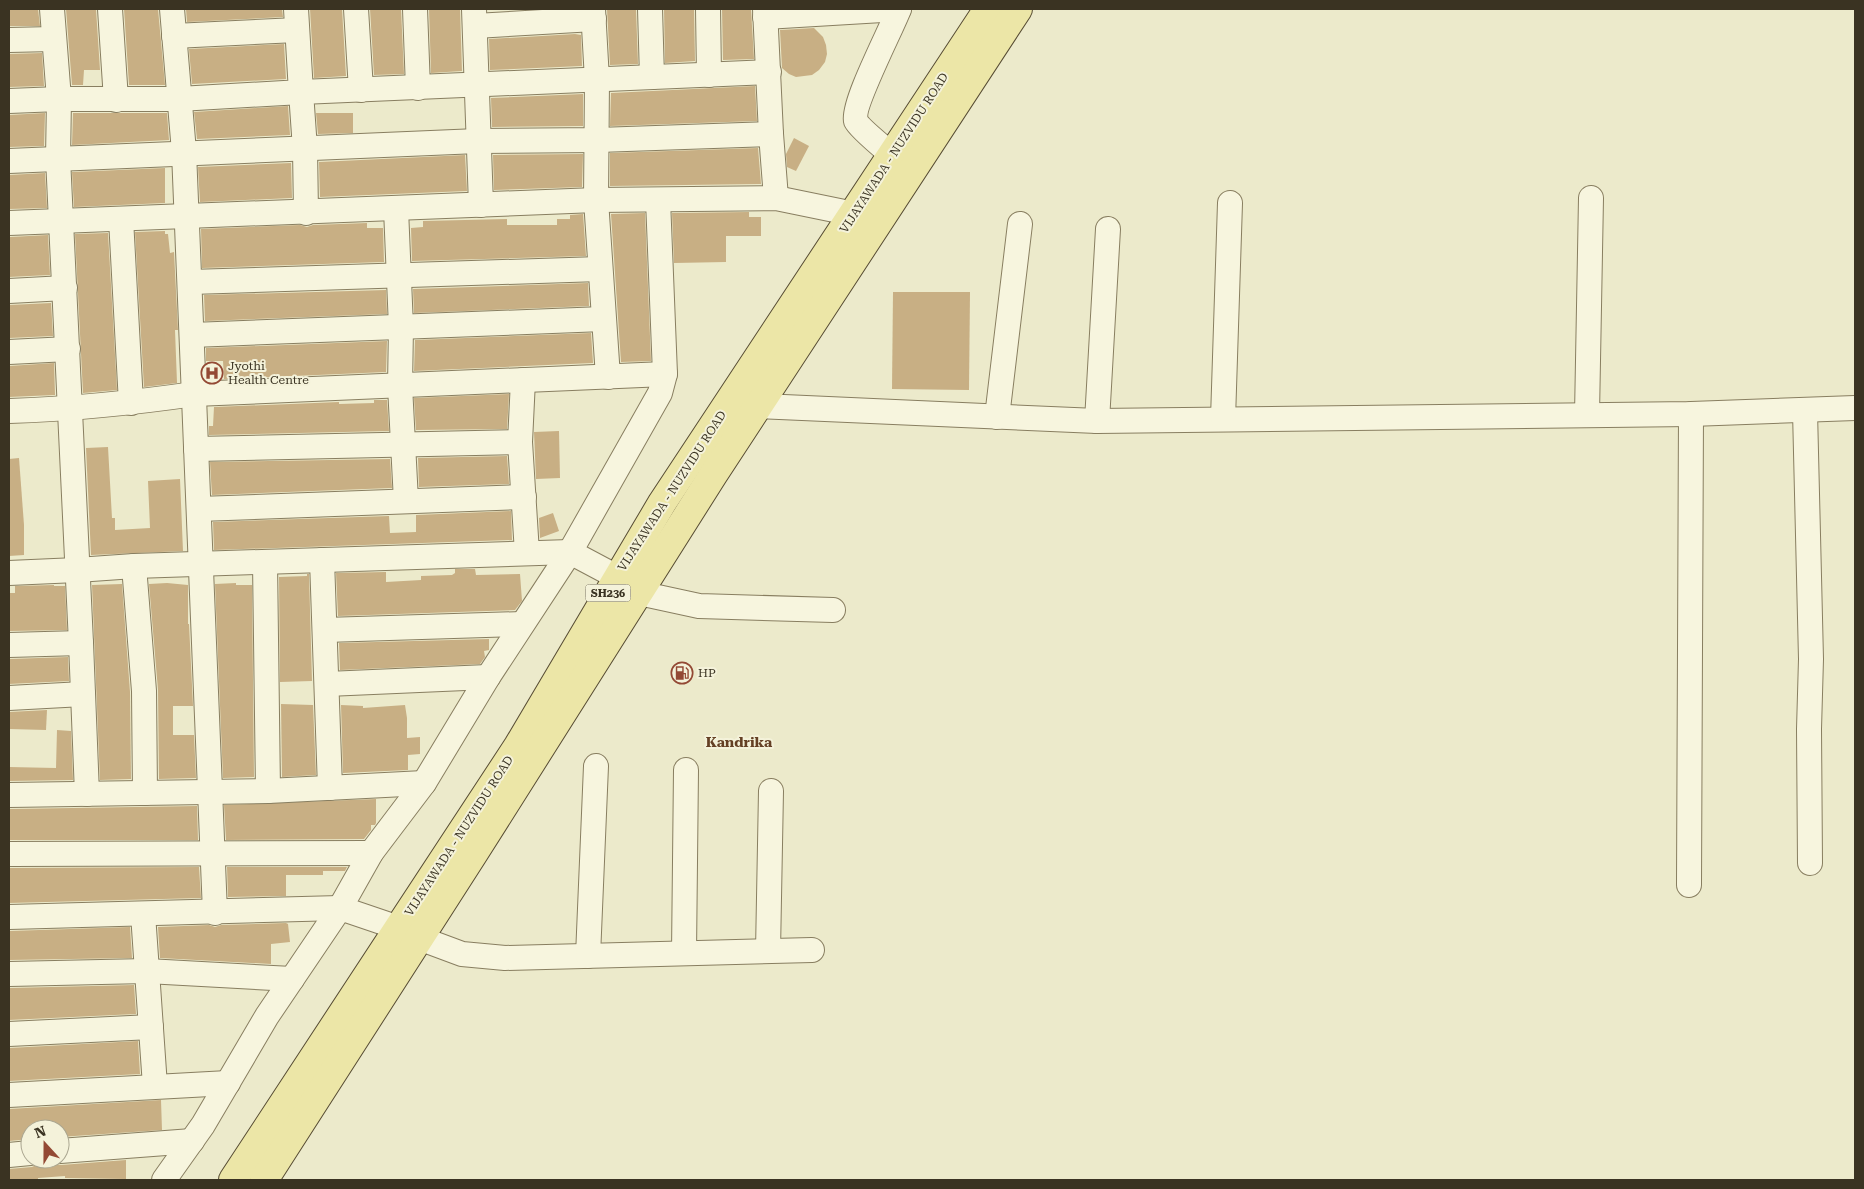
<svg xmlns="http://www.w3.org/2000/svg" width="1864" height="1189" viewBox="0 0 1864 1189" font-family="'Roboto Serif',serif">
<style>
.building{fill:#c8af84}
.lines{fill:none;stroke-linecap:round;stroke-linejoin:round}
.minor-casing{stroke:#887e60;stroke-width:26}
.major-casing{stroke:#574c33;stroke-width:30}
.minor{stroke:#f7f5de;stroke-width:24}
.major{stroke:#ece6a7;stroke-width:28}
.labels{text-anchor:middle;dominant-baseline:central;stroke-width:4;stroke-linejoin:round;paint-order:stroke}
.shield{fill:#f4f2da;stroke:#726c59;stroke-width:1}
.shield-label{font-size:11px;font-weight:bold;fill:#3a3322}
.street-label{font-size:12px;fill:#3a3322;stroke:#f4f2da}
.poi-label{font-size:12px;fill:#3a3322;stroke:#f4f2da;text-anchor:start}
.neighbourhood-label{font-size:14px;font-weight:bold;fill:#644024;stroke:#f4f2da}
</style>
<rect width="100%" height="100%" fill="#eceacb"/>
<g class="building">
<path d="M9 9H38L40 26H9Z"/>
<path d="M66 9H96L100 70H84L83 85H72Z"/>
<path d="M124 9H158L165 85H129Z"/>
<path d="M186 9H282L283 17 187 22Z"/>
<path d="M310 9H342L346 76 314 78Z"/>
<path d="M370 9H401L404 74 374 75Z"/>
<path d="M429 9H460L462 71 431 73Z"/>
<path d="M607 9H636L638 64 610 65Z"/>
<path d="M664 9H694L695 61 665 63Z"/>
<path d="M722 9H751L754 59 723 60Z"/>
<path d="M814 28 823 37 826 45 827 54 825 62 819 70 812 75 796 77 789 74 782 68 780 30Z"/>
<path d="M575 34 581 35 582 66 490 70 489 39Z"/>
<path d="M284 44 286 79 192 84 189 49Z"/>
<path d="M42 53 44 86 9 87V54Z"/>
<path d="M755 86 757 121 610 126 611 93Z"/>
<path d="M583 94V126L492 127 491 98Z"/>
<path d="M288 106 290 135 197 139 194 112Z"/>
<path d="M45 113 44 146 9 147V115Z"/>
<path d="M73 113H167L169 140 72 145Z"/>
<path d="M316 113H353V133L318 134Z"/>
<path d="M794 138 809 146 796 171 787 167 786 154Z"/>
<path d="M758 148 761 184 610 186V153Z"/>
<path d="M583 154 582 187 494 190 493 155Z"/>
<path d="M465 155 467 191 320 197 319 162Z"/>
<path d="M291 163 292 198 200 202 198 167Z"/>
<path d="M165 168V203L74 207 72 172Z"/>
<path d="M45 173 47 208 9 209V175Z"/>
<path d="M749 212V217H761V236H726V262L674 263 672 213Z"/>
<path d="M645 213 651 361 621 362 611 214Z"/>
<path d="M583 214 586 256 412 261 411 228 423 227V221L507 219V225H557V219H570V215Z"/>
<path d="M367 223V228H383L384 262 202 268 201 229 300 225 307 227 313 225Z"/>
<path d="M165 231V234H168L170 253 174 252 178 330H175L177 383 144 387 135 232Z"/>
<path d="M108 233 117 390 83 393 75 234Z"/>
<path d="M48 235 50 275 9 277 10 237Z"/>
<path d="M588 283 589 306 414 313 413 289Z"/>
<path d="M386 290 387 314 205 321 204 295Z"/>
<path d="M893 292H970L969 390 892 389Z"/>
<path d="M51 303 53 336 9 338V305Z"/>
<path d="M591 333 593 363 414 371 415 340Z"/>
<path d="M387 341 386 372 224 379 223 361H206V348Z"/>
<path d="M54 363 55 395 9 397V366Z"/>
<path d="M509 394 507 429 416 430 414 398Z"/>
<path d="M374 400H387L389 431 209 435V426H213L214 407 339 402V404L374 403Z"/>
<path d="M559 431 560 478 536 479 534 432Z"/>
<path d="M108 447 112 518H115V530L150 528 148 481 180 479 183 551 91 555 86 448Z"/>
<path d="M507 456 509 484 419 487 418 458Z"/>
<path d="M19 458 24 525V555L9 556V459Z"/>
<path d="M390 459 392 488 212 495 210 462Z"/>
<path d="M511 511 512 540 214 550 213 522 389 516 390 533 416 532V515Z"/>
<path d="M553 513 559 531 540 538 539 518Z"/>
<path d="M455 569H475L476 575 520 574 522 601 515 610 338 616 336 573 386 572V582L421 580V576L452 575 455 573Z"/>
<path d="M307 574H309L312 681 280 682 279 577 307 576Z"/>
<path d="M167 583 188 585V624H189L193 706H173V735H194L196 778 159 779 158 690 149 584Z"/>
<path d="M236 583V585H252L254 777 223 778 215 584Z"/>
<path d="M122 584 130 692 131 779 100 780 92 585Z"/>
<path d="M54 585V586H65L67 630 9 631V593H15V586Z"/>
<path d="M489 639V650L484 651 485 657 480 664 340 670 339 643Z"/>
<path d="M68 657 69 681 9 684V659Z"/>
<path d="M281 704 313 705 316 775 282 777Z"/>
<path d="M341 705 363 706V708L405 705 407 718V738L420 737V754L408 755V770L343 773Z"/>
<path d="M47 710 46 730 9 729V712Z"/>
<path d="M57 730 71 731 73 780 9 781V767L56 768Z"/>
<path d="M376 799V823L375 825H371V830L364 839 226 840 224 805Z"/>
<path d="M197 806 198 840H9V809Z"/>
<path d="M199 867 201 898 9 903V868Z"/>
<path d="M227 867H347L345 871H323V875H286V896L228 897Z"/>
<path d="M286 923 288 924 290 942 271 944V964L160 958 158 927 209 925 215 927 221 925Z"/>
<path d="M130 927 132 958 9 960V931Z"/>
<path d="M134 985 136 1014 9 1020V988Z"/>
<path d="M138 1041 140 1074 9 1081V1048Z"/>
<path d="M161 1100 162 1130 60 1137V1129H30V1139L9 1141V1109Z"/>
<path d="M42 1159H49L55 1164 61 1165 126 1160V1179L65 1178V1176L38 1178V1180H10L9 1169 32 1167 38 1164Z"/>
</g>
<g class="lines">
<g class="minor-casing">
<g id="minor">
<path d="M52 9 59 99 58 158 81 643 87 794"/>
<path d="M110 9 116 100"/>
<path d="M172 9 184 152 215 913"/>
<path d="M356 9 361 90"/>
<path d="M415 9 418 88"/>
<path d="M474 9 481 205"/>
<path d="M593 9 597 80 596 200 608 377"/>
<path d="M650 9 652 77"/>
<path d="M708 9 709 75"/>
<path d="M765 9 771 134 776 198"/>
<path d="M765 17 899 9"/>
<path d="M475 26 594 19"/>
<path d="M174 36 297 30"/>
<path d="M9 40 53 39"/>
<path d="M9 101 59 99H179L301 92 296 9"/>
<path d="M892 155C885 149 859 128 856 121 851 106 892 28 899 9"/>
<path d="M9 161 478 141 598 140 771 134"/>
<path d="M396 209 401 327 400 386 406 501"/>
<path d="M306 213 305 149 301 92 769 72"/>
<path d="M121 219 131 403"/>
<path d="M9 223 596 200 776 198 854 214"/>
<path d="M190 282 600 269"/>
<path d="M9 291 65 288"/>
<path d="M192 335 603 319"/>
<path d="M9 352 68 349"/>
<path d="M523 380 520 442 527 553"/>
<path d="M759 406 1097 421 1691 414 1855 408"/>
<path d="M9 411C71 409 132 403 194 394L665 374"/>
<path d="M1805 411 1811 659 1809 729 1810 863"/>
<path d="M1587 415 1591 198"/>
<path d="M997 417 1020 224"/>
<path d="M1223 419 1230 203"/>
<path d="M1097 421 1108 229"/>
<path d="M196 449 520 442"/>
<path d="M199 509 524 497"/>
<path d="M322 560 330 788"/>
<path d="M265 562 268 791"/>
<path d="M134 566 144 691 145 793"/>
<path d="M9 573 77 570 134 566 570 552 617 577"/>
<path d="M639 593 699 606 833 610"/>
<path d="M325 630 522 624"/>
<path d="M9 645 81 643"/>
<path d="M327 684 488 677"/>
<path d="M9 698 83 694"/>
<path d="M9 795 268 791 424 783"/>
<path d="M9 854 371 853"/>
<path d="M1689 885 1691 414"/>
<path d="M143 914 155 1086"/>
<path d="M9 917 340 908 399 928"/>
<path d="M419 938 462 954 505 958 812 950"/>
<path d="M768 951 771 791"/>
<path d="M684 953 686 770"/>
<path d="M588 956 596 766"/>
<path d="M9 974 147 971 292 979"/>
<path d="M9 1034 151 1027"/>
<path d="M9 1095 228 1083"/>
<path d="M60 1151 192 1141"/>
<path d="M9 1155 30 1153"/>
<path d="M164 1180 203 1125 267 1016 340 908 371 853 424 783 488 677 570 552 660 393 665 374 658 200"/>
</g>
</g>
<g class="major-casing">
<g id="major">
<path d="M233 1180 518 746 662 503 988 9"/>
<path d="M264 1180 474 853 713 475 1018 9"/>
</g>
</g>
<use href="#minor" class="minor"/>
<use href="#major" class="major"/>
</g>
<defs>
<g id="hospital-ring" transform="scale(1.125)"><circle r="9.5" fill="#f4f2da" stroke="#934934" stroke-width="1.5"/><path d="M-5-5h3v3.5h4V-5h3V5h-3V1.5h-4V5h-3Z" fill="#934934"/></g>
<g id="fuel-ring" transform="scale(1.125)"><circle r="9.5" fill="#f4f2da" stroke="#934934" stroke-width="1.5"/><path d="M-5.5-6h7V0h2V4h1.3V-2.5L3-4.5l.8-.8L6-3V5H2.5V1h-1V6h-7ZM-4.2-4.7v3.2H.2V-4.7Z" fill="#934934"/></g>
</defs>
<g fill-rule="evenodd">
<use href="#hospital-ring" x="212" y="373"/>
<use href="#fuel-ring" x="682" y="673"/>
</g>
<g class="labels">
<rect class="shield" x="585.5" y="584.5" width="45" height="17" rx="4"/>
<g class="shield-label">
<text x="608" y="593">SH236</text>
</g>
<g class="street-label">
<text transform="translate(894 153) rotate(-57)">VIJAYAWADA - NUZVIDU ROAD</text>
<text transform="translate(672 491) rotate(-57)">VIJAYAWADA - NUZVIDU ROAD</text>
<text transform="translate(459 836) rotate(-57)">VIJAYAWADA - NUZVIDU ROAD</text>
</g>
<g class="poi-label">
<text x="228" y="366">Jyothi<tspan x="228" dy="14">Health Centre</tspan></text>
<text x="698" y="673">HP</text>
</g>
<g class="neighbourhood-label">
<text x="739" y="742">Kandrika</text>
</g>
</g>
<rect width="1864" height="1189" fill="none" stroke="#3a3322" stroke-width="20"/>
<g transform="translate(45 1144) rotate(339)"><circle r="24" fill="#f4f2da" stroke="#aaa690"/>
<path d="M0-4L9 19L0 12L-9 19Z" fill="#934934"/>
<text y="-8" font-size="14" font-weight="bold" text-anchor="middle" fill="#3a3322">N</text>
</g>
</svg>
